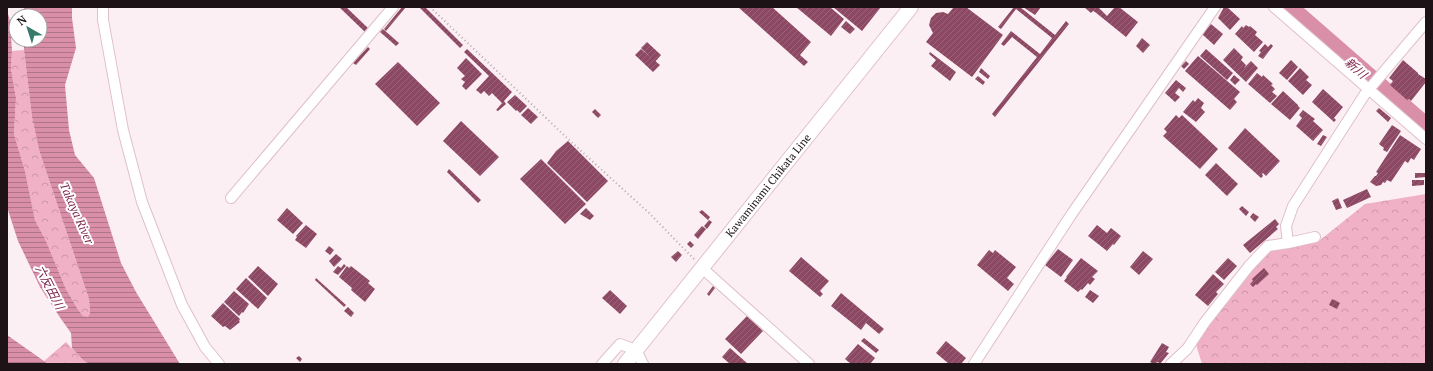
<svg xmlns="http://www.w3.org/2000/svg" width="1433" height="371" viewBox="0 0 1433 371" font-family="'PT Serif','Noto Sans JP',serif">
<style>
.forest{fill:url(#forest-crowns)}
.water{fill:url(#water-rules)}
.lines{fill:none;stroke-linecap:round;stroke-linejoin:round}
.river{stroke:#da8fa9;stroke-width:22}
.building{fill:url(#building-hatch)}
.street-casing{stroke:#dfc0c9;stroke-width:12}
.secondary-casing{stroke:#dfc0c9;stroke-width:16}
.path{stroke:#b2a6aa;stroke-width:2;stroke-dasharray:1 3;stroke-linecap:butt}
.street{stroke:#fff;stroke-width:10}
.secondary{stroke:#fff;stroke-width:14}
.labels{text-anchor:middle;dominant-baseline:central;stroke-width:4;stroke-linejoin:round;paint-order:stroke}
.street-label{font-size:11px;fill:#1d1316;stroke:#fff}
.water-label{font-size:12px;font-style:italic;fill:#7c244b;stroke:#fff}
</style>
<defs>
<pattern id="forest-crowns" width="20" height="18" patternUnits="userSpaceOnUse"><rect width="20" height="18" fill="#f0b0c5"/><path d="M2 6a3 3 0 1 1 6 0M12 15a3 3 0 1 1 6 0" fill="none" stroke="#cd96a8"/></pattern>
<pattern id="water-rules" width="6" height="5" patternUnits="userSpaceOnUse"><rect width="6" height="5" fill="#da8fa9"/><path d="M0 2.5h6" fill="none" stroke="#b07489"/></pattern>
<pattern id="building-hatch" width="6" height="6" patternUnits="userSpaceOnUse"><rect width="6" height="6" fill="#8d4963"/><path d="M-1 1l2-2M0 6l6-6M5 7l2-2" fill="none" stroke="#986578"/></pattern>
</defs>
<rect width="100%" height="100%" fill="#fceff3"/>
<g class="forest">
<path d="M24 50 32 117 39 150 89 299 90 313 88 318 83 316 77 308 66 289 46 241 35 220 25 171 14 134 16 98 11 69 12 51Z"/>
<path d="M1426 194V364H1202L1194 338 1262 253 1319 241 1365 204Z"/>
<path d="M66 342 83 360 89 364H48L44 361Z"/>
</g>
<g class="water">
<path d="M24 7H72V18L76 48 65 85 69 130 75 155 94 178 121 263 136 292 180 364H89L83 360 72 348 71 333 59 316 40 287 18 241 7 207V10L10 21 12 51 11 69 16 98 14 134 25 171 35 220 46 241 66 289 77 308 83 316 88 317 90 313 89 299 39 150 32 117 24 50V40H40V16H24Z"/>
<path d="M7 335 44 361 48 364H7Z"/>
</g>
<g class="lines">
<path class="river" d="M1286 7 1426 129"/>
</g>
<g class="building">
<path d="M339 7H346L369 29 365 32Z"/>
<path d="M402 7H406L386 31 384 29Z"/>
<path d="M419 7H425L463 45 460 48Z"/>
<path d="M738 7H772L811 42 800 55 808 62 804 66 795 58Z"/>
<path d="M796 7H830L844 19 831 36Z"/>
<path d="M833 7H881L862 31Z"/>
<path d="M954 7H966L1003 35 972 77 926 42 933 33 929 25 931 18 936 13 943 12 948 14Z"/>
<path d="M1014 7H1020L1055 35 1066 21 1069 24 995 117 992 114 1037 57 1012 37 1004 46 1001 44 1011 31 1040 54 1052 38 1016 9 1001 29 998 27Z"/>
<path d="M1023 7H1041L1035 15Z"/>
<path d="M1084 7H1100L1099 8 1107 16 1115 7H1119L1138 22 1126 37 1095 12 1093 11 1091 13Z"/>
<path d="M1224 7H1227L1240 19 1230 30 1218 18Z"/>
<path d="M846 21 855 29 850 34 841 27Z"/>
<path d="M1211 24 1223 34 1214 45 1202 34Z"/>
<path d="M1246 25 1249 27 1250 26 1257 32 1255 35 1263 42 1254 52 1235 34 1242 26 1243 28Z"/>
<path d="M383 29 399 43 396 46 380 32Z"/>
<path d="M1142 38 1150 45 1143 53 1136 46Z"/>
<path d="M647 42 661 55 655 62 641 48Z"/>
<path d="M1265 44 1268 47 1271 44 1273 46 1263 59 1258 56 1261 52 1259 51Z"/>
<path d="M368 47 370 49 356 65 353 63Z"/>
<path d="M1234 48 1243 57 1241 60 1246 65 1244 68 1251 61 1258 68 1246 82 1223 60Z"/>
<path d="M467 49 512 92 504 101 506 104 498 111 496 110 502 103 492 93 489 96 484 91 481 94 476 90 489 76 464 52Z"/>
<path d="M641 49 660 65 653 72 635 55Z"/>
<path d="M1206 49 1233 73 1227 80 1200 56Z"/>
<path d="M930 52 956 72 950 81 931 66 936 60 929 54Z"/>
<path d="M1198 56 1240 92 1234 99 1237 102 1230 110 1185 71Z"/>
<path d="M466 58 482 74 466 90 462 86 465 82 461 79 465 76 457 68Z"/>
<path d="M1291 60 1298 67 1287 80 1279 73Z"/>
<path d="M1403 60 1418 73V74L1426 79V82L1411 101 1409 99 1407 100 1390 85 1393 81 1389 78Z"/>
<path d="M1186 61 1189 64 1184 69 1181 66Z"/>
<path d="M398 62 440 103 417 126 375 84Z"/>
<path d="M981 68 990 76 988 79 979 72Z"/>
<path d="M1300 68 1309 77 1306 80 1312 85 1303 95 1288 81Z"/>
<path d="M1257 73 1262 77 1263 75 1273 84 1271 85 1275 89 1272 92 1277 96 1270 103 1248 84Z"/>
<path d="M1234 75 1240 80 1235 85 1230 80Z"/>
<path d="M978 76 985 82 983 85 975 79Z"/>
<path d="M1176 80 1186 88 1183 92 1179 88 1175 93 1180 97 1175 102 1165 93Z"/>
<path d="M1323 89 1343 107 1334 118 1336 120 1334 122 1312 102Z"/>
<path d="M1283 91 1298 105V106L1300 108 1290 120 1271 104Z"/>
<path d="M515 95 527 106 520 113 517 110 516 111 507 102Z"/>
<path d="M1198 98 1204 103 1201 108 1205 112 1196 122 1183 112 1193 100 1195 102Z"/>
<path d="M528 108 538 117 531 124 521 115Z"/>
<path d="M1379 108 1391 118 1388 122 1376 111Z"/>
<path d="M595 109 601 115 598 118 592 112Z"/>
<path d="M1303 110 1315 119 1313 121 1323 130 1313 141 1296 126 1302 118 1299 115Z"/>
<path d="M1176 115 1179 118 1182 115 1218 149 1200 169 1163 136 1167 132 1164 129Z"/>
<path d="M461 121 499 157 480 176 443 141Z"/>
<path d="M1392 125 1401 131 1387 152 1383 150 1384 148 1379 144Z"/>
<path d="M1245 128 1280 161 1266 176 1263 173 1262 174 1263 176 1261 178 1228 148Z"/>
<path d="M1323 135 1327 137 1321 146 1317 144Z"/>
<path d="M1400 135 1421 149 1414 160 1411 158 1408 163 1405 161 1391 182 1387 180 1385 183 1383 182 1381 185 1376 186 1370 182 1375 176H1376L1378 173 1376 172Z"/>
<path d="M568 141 608 181 587 202 547 163 556 151Z"/>
<path d="M541 159 586 204 565 224 520 179Z"/>
<path d="M1216 163 1238 184 1227 196 1205 175Z"/>
<path d="M449 169 481 200 478 203 447 172Z"/>
<path d="M1415 173H1426V177L1415 178Z"/>
<path d="M1412 180H1424V185L1412 186Z"/>
<path d="M1367 189 1371 197 1347 208 1343 200Z"/>
<path d="M1338 198 1342 208 1336 210 1332 201Z"/>
<path d="M1242 206 1249 212 1246 216 1239 209Z"/>
<path d="M287 208 303 223 293 234 277 220Z"/>
<path d="M586 208 594 216 590 220 580 214Z"/>
<path d="M702 210 710 217 708 220 699 212Z"/>
<path d="M1253 213 1259 217 1255 222 1250 217Z"/>
<path d="M1275 219 1279 224 1276 227 1278 229 1250 253 1243 245Z"/>
<path d="M709 220 712 222 707 229 704 226Z"/>
<path d="M306 225 317 234 306 248 295 240 297 237 296 236Z"/>
<path d="M1097 225 1107 233 1111 228 1121 236 1114 245 1113 244 1107 251 1088 236Z"/>
<path d="M702 226 706 229 698 239 694 235Z"/>
<path d="M690 241 694 245 691 248 687 244Z"/>
<path d="M329 246 334 250 330 255 325 251Z"/>
<path d="M1058 249 1073 260 1061 277 1045 265Z"/>
<path d="M989 250 993 253 995 250 1016 267 1007 278 1014 284 1008 291 977 265Z"/>
<path d="M678 251 682 255 676 262 671 257Z"/>
<path d="M1143 251 1153 259 1139 275 1130 267Z"/>
<path d="M336 254 342 259 334 267 329 261Z"/>
<path d="M801 257 829 281 820 291 823 294 820 297 789 271Z"/>
<path d="M1081 258 1098 271 1092 277 1095 279 1090 285 1088 283 1082 290 1081 289 1078 292 1064 281 1067 277H1066Z"/>
<path d="M1228 258 1237 266 1224 280 1215 272Z"/>
<path d="M344 264 346 266 338 275 333 272 338 266 341 268Z"/>
<path d="M258 266 278 284 268 296 248 277Z"/>
<path d="M347 266 349 268 351 266 370 281 368 283 375 289 365 302 351 290 352 288 339 277Z"/>
<path d="M1264 268 1269 274 1257 285 1256 284 1253 287 1250 284 1253 281 1252 279Z"/>
<path d="M1213 274 1224 284 1216 292 1218 294 1208 306 1195 295Z"/>
<path d="M246 278 267 298 258 309 236 289Z"/>
<path d="M316 278 346 305 344 307 315 280Z"/>
<path d="M713 286 715 288 709 296 707 294Z"/>
<path d="M610 290 627 306 620 314 602 298Z"/>
<path d="M1090 290 1099 296 1093 303 1085 297Z"/>
<path d="M234 291 249 304 243 313 242 312 239 316 224 302Z"/>
<path d="M841 293 884 329 879 334 866 323 861 330 831 306Z"/>
<path d="M1332 299 1340 303 1337 309 1329 305Z"/>
<path d="M223 303 240 319 239 321 240 322 230 330 225 326 223 327 211 316Z"/>
<path d="M348 307 354 313 351 317 344 311Z"/>
<path d="M747 316 763 331 741 354 725 339Z"/>
<path d="M864 338 879 350 876 353 861 341Z"/>
<path d="M946 341 966 358 961 364H949L936 353Z"/>
<path d="M1162 343 1169 347 1166 352 1169 353 1160 364 1158 362 1154 364 1150 362Z"/>
<path d="M858 344 875 358 870 364H851L845 359Z"/>
<path d="M730 348 748 364H730L722 357Z"/>
<path d="M299 356 302 359 300 362 296 358Z"/>
</g>
<g class="lines">
<g class="street-casing">
<g id="street">
<path d="M103 7V20L123 130 142 202 182 305 205 347 219 364"/>
<path d="M1274 7 1426 139"/>
<path d="M231 198 393 7"/>
<path d="M1288 243 1286 226 1293 206 1365 94 1426 22"/>
<path d="M702 268 809 364"/>
<path d="M602 364 620 344 636 350 643 364"/>
<path d="M974 364 1071 215 1215 7"/>
<path d="M1171 364 1187 349 1205 322 1249 266 1268 246 1288 243 1315 237"/>
</g>
</g>
<g class="secondary-casing">
<g id="secondary">
<path id="s1" d="M625 364 911 7"/>
</g>
</g>
<path class="path" d="M430 7 568 139 649 213 694 259"/>
<use href="#street" class="street"/>
<use href="#secondary" class="secondary"/>
</g>
<g class="labels">
<g class="street-label">
<text stroke="none"><textPath href="#s1" startOffset="229">Kawaminami Chikata Line</textPath></text>
</g>
<g class="water-label">
<text transform="translate(1356 68) rotate(41)">新川</text>
<text transform="translate(77 213) rotate(66)">Takaya River</text>
<text transform="translate(50 287) rotate(63)">六反田川</text>
</g>
</g>
<rect width="1433" height="371" fill="none" stroke="#1d1316" stroke-width="16"/>
<g transform="translate(28 28) rotate(321)"><circle r="19" fill="#ffffff" stroke="#a5a1a2"/>
<path d="M0-3L7 15L0 10L-7 15Z" fill="#377a6c"/>
<text y="-6" font-size="11" font-weight="bold" text-anchor="middle" fill="#1d1316">N</text>
</g>
</svg>
